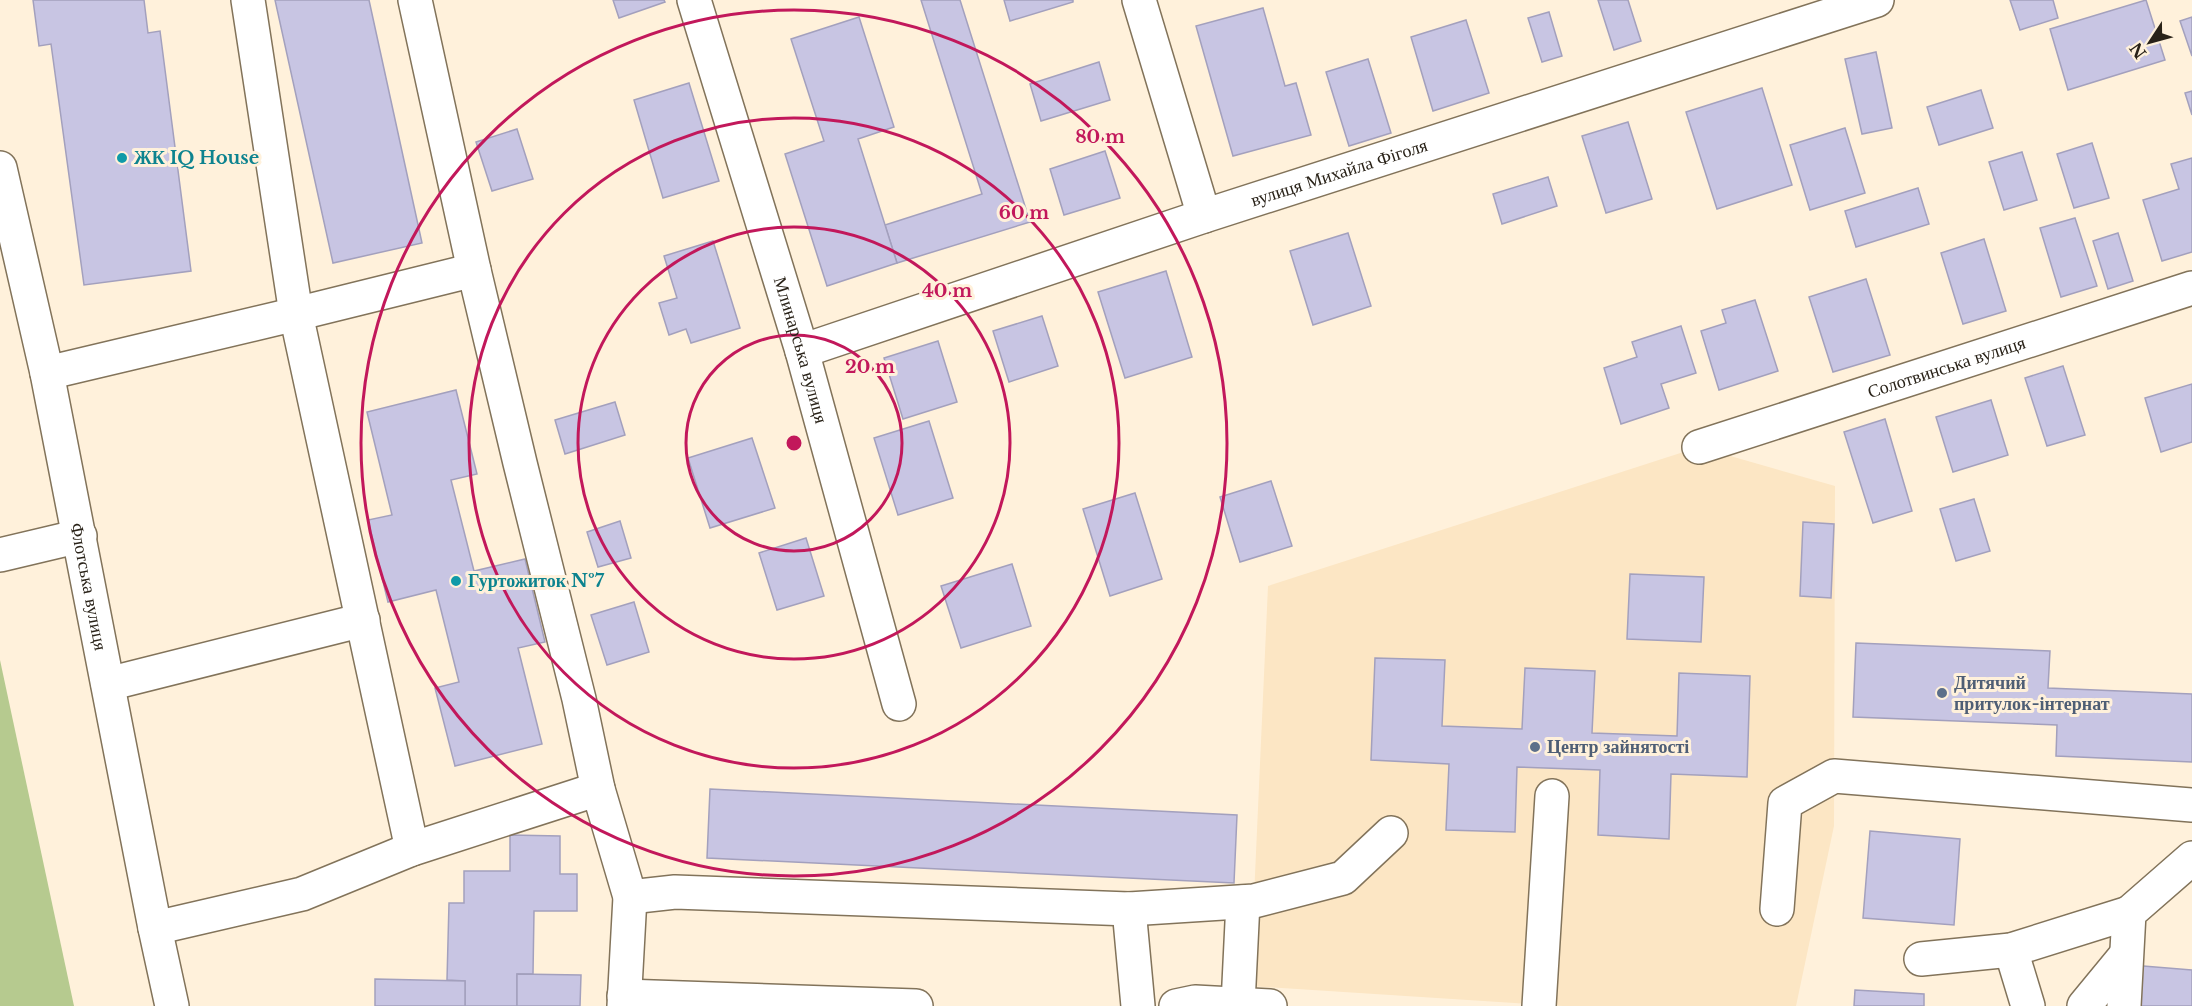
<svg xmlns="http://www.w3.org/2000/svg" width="2192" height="1006" viewBox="0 0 2192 1006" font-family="'Libre Baskerville',serif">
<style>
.built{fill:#fce6c4}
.green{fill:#b6ca8f}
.building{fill:#c8c5e3;stroke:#a3a0bd;stroke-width:1.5}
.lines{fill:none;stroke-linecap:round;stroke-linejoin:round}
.minor-casing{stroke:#82735a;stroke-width:36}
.minor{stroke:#fff;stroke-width:33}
.ring{fill:none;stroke:#c2185b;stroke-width:3}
.culture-dot{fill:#0f9aa8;stroke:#fff1db;stroke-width:2}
.service-dot{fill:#5c6f8a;stroke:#fff1db;stroke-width:2}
.labels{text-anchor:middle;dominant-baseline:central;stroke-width:6;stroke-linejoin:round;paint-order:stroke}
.culture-label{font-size:18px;font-weight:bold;fill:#0d838f;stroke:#fff1db;text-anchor:start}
.street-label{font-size:18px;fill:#292218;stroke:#fff1db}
.service-label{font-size:18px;font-weight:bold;fill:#4e5e75;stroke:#fff1db;text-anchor:start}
.centre{fill:#c2185b;stroke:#fff1db;stroke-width:3}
.ring-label{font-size:18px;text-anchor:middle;font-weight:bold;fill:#c2185b;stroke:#fff1db;stroke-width:6;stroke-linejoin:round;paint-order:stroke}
</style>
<rect width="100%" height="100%" fill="#fff1db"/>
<path class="built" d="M1699 447 1835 486 1834 826 1796 1006H1563L1250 986 1268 586Z"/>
<path class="green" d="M0 660 74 1006H0Z"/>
<g class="building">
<path d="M33 0H144L148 33 160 31 191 271 84 285 51 44 39 46Z"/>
<path d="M275 0H369L422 243 333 263Z"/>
<path d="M613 0H664L665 2 619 18Z"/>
<path d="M921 0H960L1030 222 897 263 885 225 982 194Z"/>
<path d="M1004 0H1073V2L1010 21Z"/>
<path d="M1598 0H1628L1641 41 1614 50Z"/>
<path d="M2010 0H2053L2058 18 2020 30Z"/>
<path d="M2146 0 2165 60 2068 90 2050 29Z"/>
<path d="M1263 8 1285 86 1296 83 1311 135 1233 156 1196 26Z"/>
<path d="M1549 12 1562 56 1542 62 1528 18Z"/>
<path d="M859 17 894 127 858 139 897 263 827 286 785 154 824 141 791 39Z"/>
<path d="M2192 17V56L2180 21Z"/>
<path d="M1466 20 1489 93 1433 111 1411 37Z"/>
<path d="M1876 52 1892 128 1862 134 1845 59Z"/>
<path d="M1368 59 1391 133 1349 146 1326 72Z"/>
<path d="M1099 62 1110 100 1041 121 1030 84Z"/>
<path d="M689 83 719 181 663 198 634 100Z"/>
<path d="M1762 88 1792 185 1717 209 1686 112Z"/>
<path d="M1981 90 1993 128 1939 145 1927 107Z"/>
<path d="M2192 91V115L2185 93Z"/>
<path d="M1628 122 1652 199 1606 213 1582 136Z"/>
<path d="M1845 128 1865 193 1810 210 1790 145Z"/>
<path d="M517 129 533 179 492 191 476 142Z"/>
<path d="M2092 143 2109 198 2074 208 2057 154Z"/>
<path d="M1105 151 1120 198 1064 215 1050 169Z"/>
<path d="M2022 152 2037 200 2004 210 1989 162Z"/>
<path d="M2192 158V252L2162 261 2143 200 2179 189 2171 164Z"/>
<path d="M1548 177 1557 206 1502 224 1493 194Z"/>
<path d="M1918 188 1929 224 1856 247 1845 211Z"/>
<path d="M2075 218 2097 286 2061 297 2040 228Z"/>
<path d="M1348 233 1371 306 1313 325 1290 251Z"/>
<path d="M2118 233 2133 281 2108 289 2093 241Z"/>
<path d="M1984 239 2006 311 1963 324 1941 253Z"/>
<path d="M713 241 740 328 691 343 686 329 669 335 659 303 677 298 664 256Z"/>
<path d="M1166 271 1192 357 1125 378 1098 292Z"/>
<path d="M1866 279 1890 355 1833 372 1809 297Z"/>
<path d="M1755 300 1778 371 1719 390 1701 331 1726 323 1722 310Z"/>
<path d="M1042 316 1058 366 1009 382 993 331Z"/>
<path d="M1681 326 1696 373 1661 384 1669 408 1621 424 1604 368 1637 357 1632 342Z"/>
<path d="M938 341 957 402 903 419 884 358Z"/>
<path d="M2063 366 2085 435 2047 446 2025 378Z"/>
<path d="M2192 384V442L2161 452 2145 398Z"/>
<path d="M456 390 477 474 451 480 474 571 525 559 545 642 518 648 542 744 455 766 435 688 459 682 436 590 388 602 368 520 392 515 367 412Z"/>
<path d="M1991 400 2008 455 1953 472 1936 417Z"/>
<path d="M615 402 625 435 565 454 555 420Z"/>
<path d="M1885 419 1912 511 1873 523 1844 432Z"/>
<path d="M929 421 953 498 898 515 874 438Z"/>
<path d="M752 438 775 508 710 528 688 458Z"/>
<path d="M1271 481 1292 546 1240 562 1220 497Z"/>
<path d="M1135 493 1162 579 1110 596 1083 509Z"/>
<path d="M1974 499 1990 551 1956 561 1940 509Z"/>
<path d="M620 521 631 558 598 567 587 532Z"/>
<path d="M1803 522 1834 524 1831 598 1800 596Z"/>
<path d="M806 538 824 596 777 610 759 553Z"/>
<path d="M1012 564 1031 626 961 648 941 586Z"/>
<path d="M1630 574 1704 577 1701 642 1627 639Z"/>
<path d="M634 602 649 652 607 665 591 615Z"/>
<path d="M1856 643 2050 651 2048 688 2192 694V762L2056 756 2057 725 1853 717Z"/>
<path d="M1375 658 1445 660 1442 726 1522 729 1525 668 1595 671 1592 733 1677 736 1679 673 1750 676 1747 777 1671 774 1669 839 1598 835 1600 770 1517 767 1515 832 1446 830 1449 764 1371 760Z"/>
<path d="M710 789 1237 815 1234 883 707 858Z"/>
<path d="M1870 831 1960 839 1954 925 1863 918Z"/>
<path d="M510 835 560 836V874H577V911H534L533 974H517V1006H465V981L447 980 449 903H464V871H510Z"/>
<path d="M2131 965 2192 970V1006H2127Z"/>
<path d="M517 974 581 975 580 1006H517Z"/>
<path d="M375 979 465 981V1006H375Z"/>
<path d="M1855 990 1924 994V1006H1854Z"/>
</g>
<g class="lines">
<g class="minor-casing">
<g id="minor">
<path d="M248 0 296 314 412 849"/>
<path d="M415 0 474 270 520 463 579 699 598 789 630 897 624 1006"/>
<path id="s1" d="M694 0 802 351 899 704"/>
<path d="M1139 0 1204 216"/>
<path id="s2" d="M0 168 47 373 155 928 172 1006"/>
<path id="s3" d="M802 351 1204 216 1877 0"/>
<path d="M47 373 296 314 474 270"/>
<path id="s4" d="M1699 447 2192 288"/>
<path d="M0 555 80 536"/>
<path d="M108 684 363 620"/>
<path d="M630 897 675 892 1129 909 1254 901 1343 878 1391 833"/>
<path d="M1129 909 1138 1006"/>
<path d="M1777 909 1785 803 1834 776 2192 805"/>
<path d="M155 928 302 894 412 849 598 789"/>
<path d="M2011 950 2028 1006"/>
<path d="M1921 959 2011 950 2129 913"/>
<path d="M624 996 916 1006"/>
<path d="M1238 1004 1243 902"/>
<path d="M1176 1006 1195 1002 1270 1006"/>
<path d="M1539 1006 1552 796"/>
<path d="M2084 1006 2126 955"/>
<path d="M2124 1006 2129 913 2192 858"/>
</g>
</g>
<use href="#minor" class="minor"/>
</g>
<g class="ring">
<circle cx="794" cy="443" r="108"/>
<circle cx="794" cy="443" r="216"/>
<circle cx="794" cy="443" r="325"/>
<circle cx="794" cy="443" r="433"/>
</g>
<g class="culture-dot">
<circle cx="122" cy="158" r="6"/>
<circle cx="456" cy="581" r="6"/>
</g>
<g class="service-dot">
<circle cx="1942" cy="693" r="6"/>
<circle cx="1535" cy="747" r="6"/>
</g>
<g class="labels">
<g class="culture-label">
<text x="134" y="158">ЖК IQ House</text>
<text x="468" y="581">Гуртожиток №7</text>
</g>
<g class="street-label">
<text stroke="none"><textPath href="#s3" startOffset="566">вулиця Михайла Фіголя</textPath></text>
<text stroke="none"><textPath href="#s1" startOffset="366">Млинарська вулиця</textPath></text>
<text stroke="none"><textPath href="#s4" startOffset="260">Солотвинська вулиця</textPath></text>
<text stroke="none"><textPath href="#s2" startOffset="428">Флотська вулиця</textPath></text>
</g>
<g class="service-label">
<text x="1954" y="683">Дитячий<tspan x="1954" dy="21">притулок-інтернат</tspan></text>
<text x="1547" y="747">Центр зайнятості</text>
</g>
</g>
<circle cx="794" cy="443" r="9" class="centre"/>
<g class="ring-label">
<text x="1100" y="143">80 m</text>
<text x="1024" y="219">60 m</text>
<text x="947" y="297">40 m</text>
<text x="870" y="373">20 m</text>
</g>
<g transform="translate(2150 42) rotate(234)" stroke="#fff1db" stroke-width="4.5" paint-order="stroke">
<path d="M0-4.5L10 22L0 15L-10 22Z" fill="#292218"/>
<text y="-9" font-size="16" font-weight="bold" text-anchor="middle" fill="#292218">N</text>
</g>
</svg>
